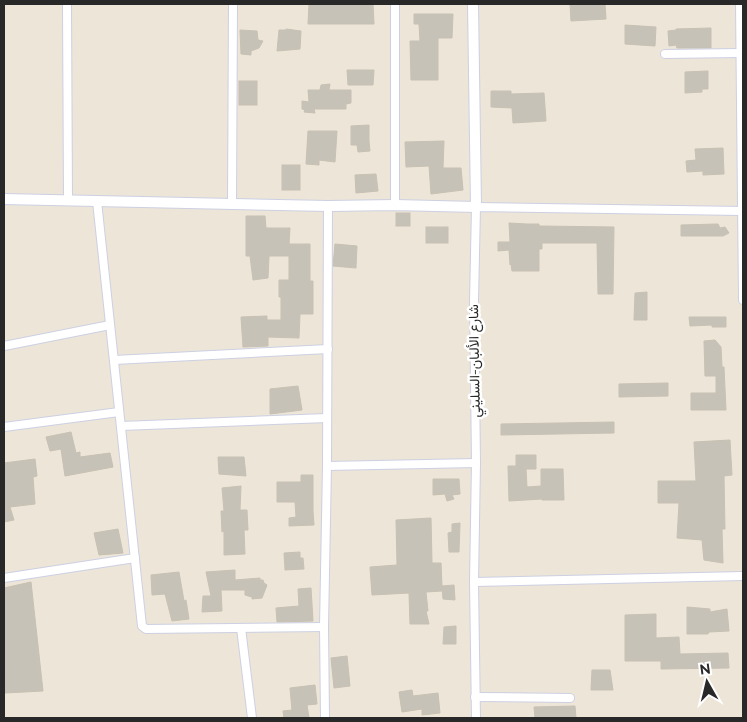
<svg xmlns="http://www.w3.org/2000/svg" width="747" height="722" viewBox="0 0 747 722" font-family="Raleway,Vazirmatn,sans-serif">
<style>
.building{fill:#c7c2b8;stroke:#c7c1b2}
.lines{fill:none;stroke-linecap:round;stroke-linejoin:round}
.street-casing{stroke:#cdd0e3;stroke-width:10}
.secondary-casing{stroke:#cdd0e3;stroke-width:12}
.street{stroke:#fff;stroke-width:8}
.secondary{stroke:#fff;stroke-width:10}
.labels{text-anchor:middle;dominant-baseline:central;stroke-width:5;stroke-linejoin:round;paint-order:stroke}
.street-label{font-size:14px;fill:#282828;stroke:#fff}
</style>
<rect width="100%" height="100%" fill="#ece5d8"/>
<g class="building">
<path d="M309 4H373L374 24H308Z"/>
<path d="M570 4H605L606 19 571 21Z"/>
<path d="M414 14H453L452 38H438V80H411L410 41H420L419 24H414Z"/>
<path d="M625 25 656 27 655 46 625 44Z"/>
<path d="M711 28V48H677L676 45 669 46 668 31 676 30V29Z"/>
<path d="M286 29 301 31 300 49 277 51 279 30H286Z"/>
<path d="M240 30 257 31 258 40 263 41 259 48 251 51V55L241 54Z"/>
<path d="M347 70H374L373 85H348Z"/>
<path d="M708 71V89H702V92L685 93V72Z"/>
<rect x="239" y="81" width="18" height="24"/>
<path d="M330 84 329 90H351V103L346 104V109H314L315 113 304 112 305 110 302 109V101L309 102 308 90H320L321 85Z"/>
<path d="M491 91H511V94L544 93 546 121 513 123 512 108 491 107Z"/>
<path d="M369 125V141L370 151 358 152 357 145H351V126Z"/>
<path d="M308 131H337L335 162 319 160V165L306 164Z"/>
<path d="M444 141 443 168H461L463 190 431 194 429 166 406 167 405 142Z"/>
<path d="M723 148 724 174 703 175V171L687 172 686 161 696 160 695 149Z"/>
<rect x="282" y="165" width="18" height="25"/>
<path d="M376 174 378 191 356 193 355 175Z"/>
<rect x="396" y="213" width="14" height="13"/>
<path d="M246 216H265L266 228H290L289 244H310V281H313V314H300L299 338 268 337V346L243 347 241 317 267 316V320H281V297H279V280H289V256H269L268 278 253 280 250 256H246Z"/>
<path d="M509 223 527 224H539V226L614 227 613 294H598L597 243H542V249H539V271H512L511 264 510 265 509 250 498 251V242H510Z"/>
<path d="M718 224 720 228 725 227 729 233 723 236H681V225Z"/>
<rect x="426" y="227" width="22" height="16"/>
<path d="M335 244 357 246 356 268 333 266Z"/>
<path d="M647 292V320H634L635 293Z"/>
<path d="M689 317H726V327H712V325L690 326Z"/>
<path d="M715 340 721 347 722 367H724L726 410H691V393H716V376H705L704 341Z"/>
<path d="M668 383V396L619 397V384Z"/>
<path d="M298 386 302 410 270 414V389Z"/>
<path d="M614 422V433L501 435V424Z"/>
<path d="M71 432 76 453 80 452V457L110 453 113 467 65 476 61 449 50 451 46 437Z"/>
<path d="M730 440 732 475 724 476 725 529H722L723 563 704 560 702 540 677 538 679 503H658V481H696L694 442Z"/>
<path d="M516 455H536V469H526L527 487 541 486V469H563L564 500H542V499L509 501 508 466H516Z"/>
<path d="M218 457H244L246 476 219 474Z"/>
<path d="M35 459 37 476 33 477 35 504 10 507 14 520 4 522V463Z"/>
<path d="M301 475H313V511L314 525 289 526V518L296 517 295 502H277V482H301Z"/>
<path d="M433 479H459L460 494 452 495 454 499 447 501 445 494 433 495Z"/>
<path d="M241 486 240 510H247L248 530H244L245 554 224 555V531L222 532 221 511H224L222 488Z"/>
<path d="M431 518 432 563H441L442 586 454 585 455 600 443 599 442 587V591L426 592 428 611H426L429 624H410L409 593 372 595 370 567 397 565 396 520Z"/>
<path d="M460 523 459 552H449L448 533 452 532V524Z"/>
<path d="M118 529 123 553 99 555 94 533Z"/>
<path d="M300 552V558H303L304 569 285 570 284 553Z"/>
<path d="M235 570V580L260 578V580H263L264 583 267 585 262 598 252 599V597L245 595V590H221L222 611 202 612 203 596H211L206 572Z"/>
<path d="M179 572 184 601 186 600 189 619 172 621 165 594 152 595 151 575Z"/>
<path d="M31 582 43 691 5 693 4 588Z"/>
<path d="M311 588 313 621 277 622 276 608 299 606 298 589Z"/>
<path d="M687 607 710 609V612L727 609 729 631 709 632 708 634H687Z"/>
<path d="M656 614V638L679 637 680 654 728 653 729 668 661 669V661H625V615Z"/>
<path d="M456 626V644H443L444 627Z"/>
<path d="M347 656 350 686 334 688 331 658Z"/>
<path d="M592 670H610L613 690H591Z"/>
<path d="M315 685 317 704 307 705 309 718H284L283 711 292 710 290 688Z"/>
<path d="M412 690 413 696 438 693 440 713 422 715V709L402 712 399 692Z"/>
<path d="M575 706 576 718H535L534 707Z"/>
</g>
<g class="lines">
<g class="street-casing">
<g id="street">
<path d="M67 4 68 200"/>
<path d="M740 4 743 300"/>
<path d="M665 54 740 53"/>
<path d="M97 201 142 626 146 629 324 627"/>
<path d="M232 204 233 4"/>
<path d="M395 205V4"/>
<path d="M4 346 110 325"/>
<path d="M114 360 328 349"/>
<path d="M121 426 327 418"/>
<path d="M4 427 119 412"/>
<path d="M327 466 476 463"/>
<path d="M4 578 135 558"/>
<path d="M474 582 743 576"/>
<path d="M241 628 252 718"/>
<path d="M475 697 570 698"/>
<path d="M325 718 324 627 327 466 328 206"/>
<path d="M476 718 474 582 476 463 474 301 476 207 743 211"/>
</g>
</g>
<g class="secondary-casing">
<path id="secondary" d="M4 199 328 206 395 205 476 207 473 4"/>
</g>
<use href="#street" class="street"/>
<use href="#secondary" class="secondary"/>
</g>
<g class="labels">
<g class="street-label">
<text transform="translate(474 361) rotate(-91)">شارع الألبان-السليني</text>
</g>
</g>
<rect width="747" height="722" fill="none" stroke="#282828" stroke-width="10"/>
<g transform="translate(707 682) rotate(352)" stroke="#ffffff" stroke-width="4" paint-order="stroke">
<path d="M0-4L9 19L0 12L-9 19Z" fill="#282828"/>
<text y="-8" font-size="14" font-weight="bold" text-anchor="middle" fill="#282828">N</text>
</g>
</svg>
